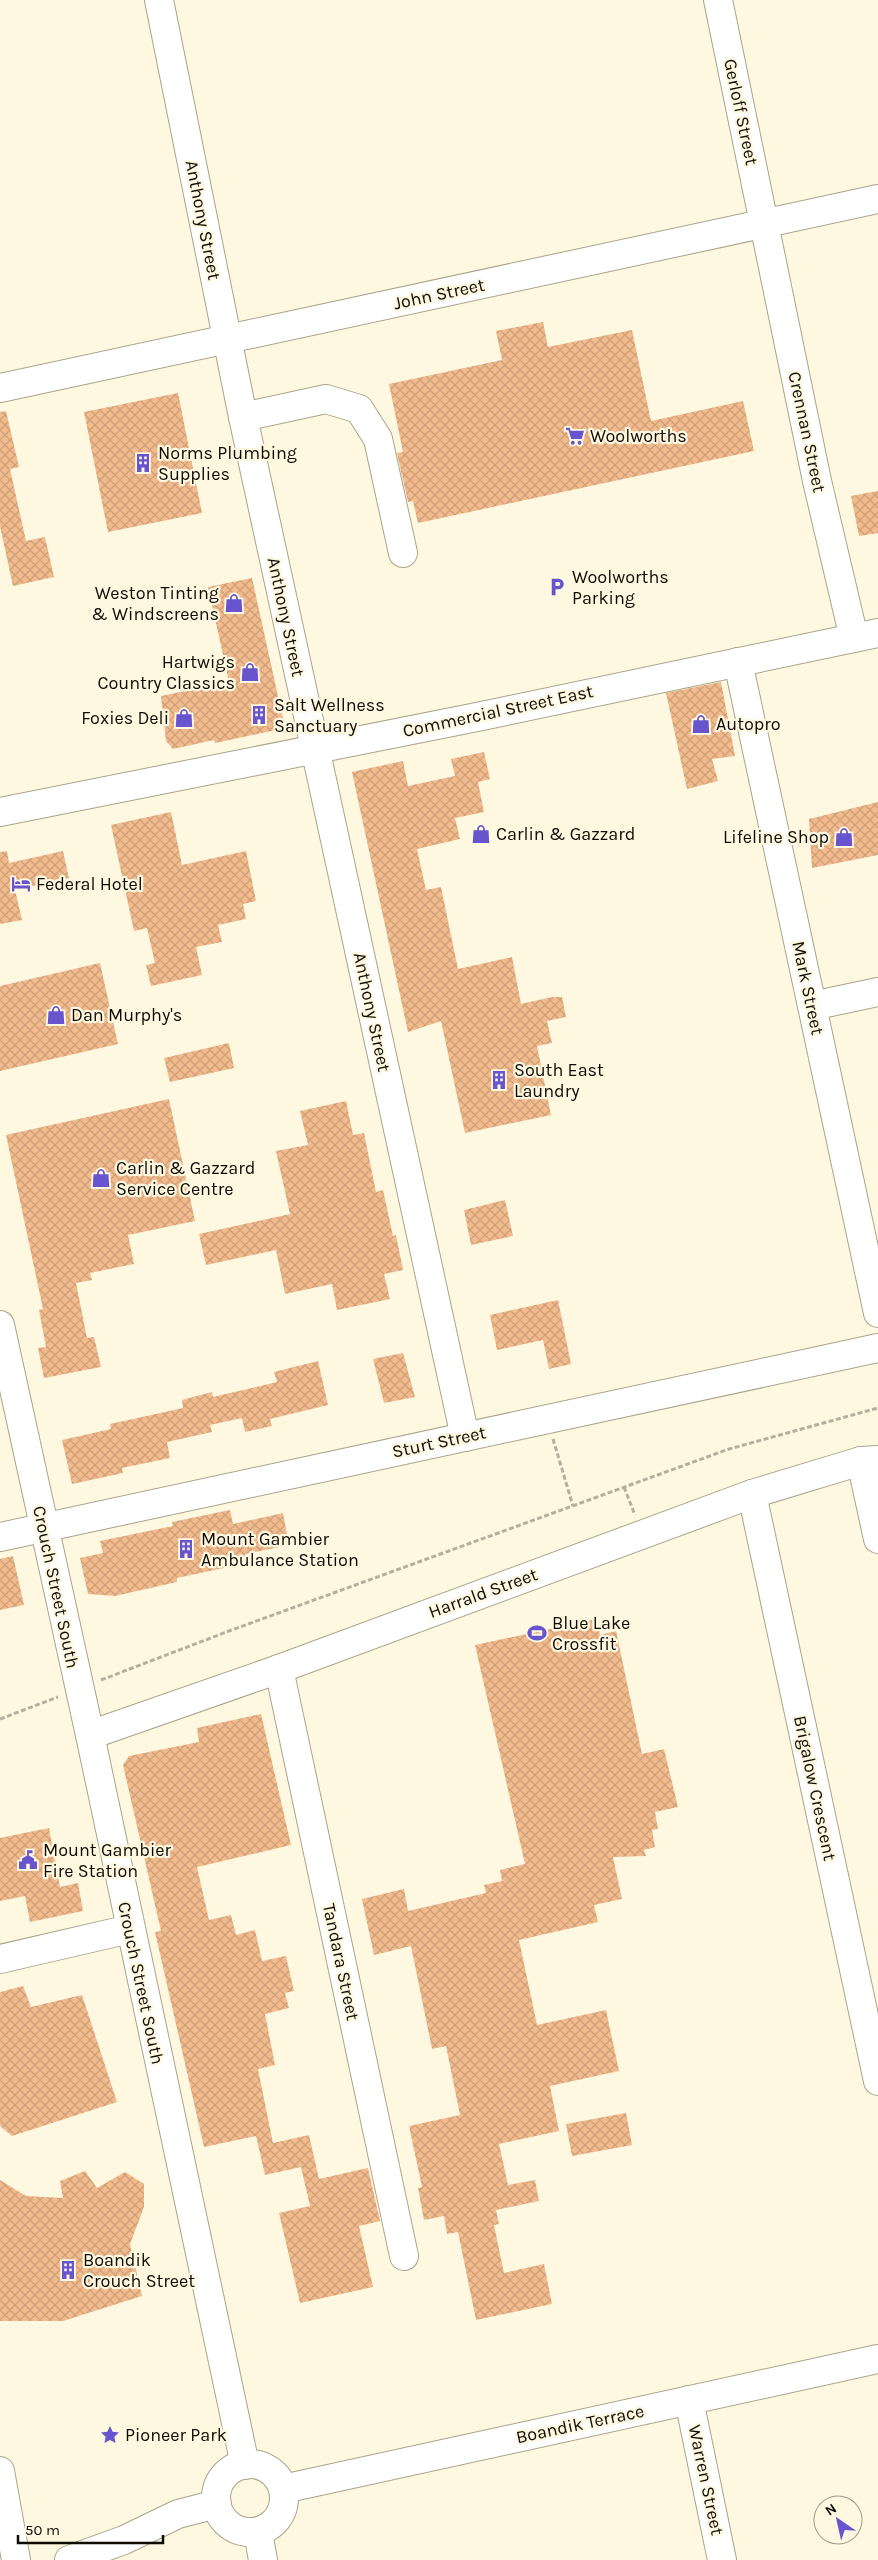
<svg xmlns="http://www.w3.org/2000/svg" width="878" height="2560" viewBox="0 0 878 2560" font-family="Karla,sans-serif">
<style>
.building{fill:url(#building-cross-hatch)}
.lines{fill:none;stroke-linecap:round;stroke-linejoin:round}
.minor-casing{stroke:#aba489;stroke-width:30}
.path{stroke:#b5b09e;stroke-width:3;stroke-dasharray:5 2.5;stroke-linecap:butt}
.minor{stroke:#fff;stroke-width:28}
.labels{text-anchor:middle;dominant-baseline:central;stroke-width:4.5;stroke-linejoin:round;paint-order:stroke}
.street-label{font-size:18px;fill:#0e0b03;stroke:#fef8e1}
.poi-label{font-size:18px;fill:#0e0b03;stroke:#fef8e1;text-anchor:start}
</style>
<defs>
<pattern id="building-cross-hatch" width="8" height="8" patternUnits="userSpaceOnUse" patternTransform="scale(1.25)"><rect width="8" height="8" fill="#f2bb8d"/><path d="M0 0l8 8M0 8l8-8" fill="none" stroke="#ce9f78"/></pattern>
</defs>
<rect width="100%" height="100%" fill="#fef8e1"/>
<g class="building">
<path d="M543 322 548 347 632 330 651 421 743 401 754 451 418 523 413 501 408 502 397 453 403 452 389 384 502 360 496 331Z"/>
<path d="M178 393 202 513 108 532 84 412Z"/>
<path d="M6 411 19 467 10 469 26 541 45 537 54 577 13 586 0 526V412Z"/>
<path d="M878 491V533L859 536 851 496Z"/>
<path d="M252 578 285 728 215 743 214 740 173 749 166 741 161 696 229 682 208 587Z"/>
<path d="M721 682 735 756 712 759 718 781 687 789 666 693Z"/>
<path d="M484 752 490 779 478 782 484 812 455 818 460 839 417 849 426 890 441 887 458 969 512 957 521 1004 552 997H562L566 1017 547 1021 552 1043 537 1046 551 1115 465 1133 441 1021 408 1032 352 772 403 761 408 786 455 776 451 759Z"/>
<path d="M878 802V855L812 868 809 819Z"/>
<path d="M171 812 182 865 246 851 256 901 243 904 246 919 218 925 222 942 196 947 202 975 151 986 146 965 155 963 147 928 134 931 111 825Z"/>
<path d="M7 851 9 863 63 851 69 878 15 890 22 920 0 924V852Z"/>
<path d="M100 963 118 1044 0 1071V986Z"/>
<path d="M229 1043 234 1068 170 1082 164 1058Z"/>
<path d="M169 1099 195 1221 128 1235 134 1264 90 1273 92 1280 76 1283 87 1338 94 1337 101 1367 44 1378 38 1348 46 1347 39 1310 43 1309 6 1135Z"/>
<path d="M346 1101 353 1135 364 1133 376 1192 383 1190 393 1236 396 1235 403 1270 384 1274 390 1299 337 1310 332 1284 285 1294 276 1250 206 1265 199 1234 290 1214 276 1151 308 1145 300 1111Z"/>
<path d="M505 1200 513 1236 471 1245 464 1210Z"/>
<path d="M558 1300 571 1364 549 1369 543 1340 497 1350 490 1315Z"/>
<path d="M403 1353 415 1397 384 1403 373 1359Z"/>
<path d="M318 1361 328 1405 270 1419 272 1426 245 1432 242 1418 210 1425 212 1432 167 1442 170 1458 122 1468 123 1473 72 1484 62 1440 111 1429 110 1424 183 1408 182 1400 212 1392 213 1397 277 1382 274 1372Z"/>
<path d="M230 1510 233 1524 283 1513 289 1545 245 1554 247 1563 177 1578V1582L115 1596 88 1594 80 1558 103 1553 100 1541 173 1526 172 1522Z"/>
<path d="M13 1556 24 1605 0 1610V1559Z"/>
<path d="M597 1619 600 1635 616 1631 642 1754 664 1749 678 1807 655 1812 658 1829 652 1830 655 1847 644 1850 646 1856 613 1857 622 1899 594 1905 598 1922 519 1940 537 2025 606 2010 619 2071 550 2086 559 2131 499 2144 508 2185 535 2180 539 2201 496 2210 499 2224 494 2225 504 2273 544 2264 552 2304 476 2320 458 2232 447 2234 444 2216 424 2220 418 2188 422 2187 409 2126 460 2115 446 2046 432 2049 411 1946 374 1955 362 1899 404 1889 408 1911 486 1893 484 1885 502 1881 500 1870 525 1864 475 1645Z"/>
<path d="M261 1714 291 1845 197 1867 209 1920 231 1915 236 1935 255 1930 262 1961 286 1956 294 1991 285 1993 289 2008 265 2014 275 2065 258 2069 273 2143 309 2135 319 2179 368 2168 380 2221 359 2226 373 2287 300 2303 279 2213 310 2206 301 2167 265 2175 256 2136 204 2147 155 1932 161 1931 123 1765 129 1756 199 1742 197 1728Z"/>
<path d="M49 1828 60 1887 78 1883 83 1911 30 1922 25 1896 0 1901V1838Z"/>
<path d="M23 1986 31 2007 82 1995 117 2102 12 2136 0 2126V1992Z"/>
<path d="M626 2113 632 2145 572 2156 566 2124Z"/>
<path d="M85 2171 97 2188 125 2172 144 2184V2207L130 2244 142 2296 63 2321H0V2180L26 2196 63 2198 60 2181Z"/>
</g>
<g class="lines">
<g class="minor-casing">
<g id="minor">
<path d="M159 0 243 417 465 1437"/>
<path d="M718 0 817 481 854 638"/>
<path d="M0 388 878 199"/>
<path d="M243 417 326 399 359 409 378 439 403 553"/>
<path d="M738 662 878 1313"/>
<path d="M0 812 477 717 878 633"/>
<path d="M812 1006 878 992"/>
<path d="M0 1325 90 1735 245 2465"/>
<path d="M861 1461 878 1539"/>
<path d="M752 1494 878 2081"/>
<path d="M0 1537 878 1348"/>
<path d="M279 1669 404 2256"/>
<path d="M90 1735 279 1669 752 1494 861 1461 878 1460"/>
<path d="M0 1959 130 1929"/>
<path d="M689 2400 722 2560"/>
<circle cx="250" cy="2498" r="34"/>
<path d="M0 2471 16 2560"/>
<path d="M283 2489 878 2359"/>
<path d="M258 2532 263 2560"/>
<path d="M69 2560 124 2540 178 2514 217 2504"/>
</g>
</g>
<g class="path">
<path d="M553 1439 573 1506"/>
<path d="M624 1487 635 1515"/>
<path d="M101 1680 229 1631 729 1449 878 1408"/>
<path d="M0 1719 58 1697"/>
</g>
<use href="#minor" class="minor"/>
</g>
<defs>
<g id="supermarket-bare" transform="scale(1.5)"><path d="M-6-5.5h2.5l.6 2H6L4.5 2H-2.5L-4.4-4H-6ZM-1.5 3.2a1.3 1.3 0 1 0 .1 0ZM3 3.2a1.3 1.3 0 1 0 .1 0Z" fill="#6855ce" stroke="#fef8e1" stroke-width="2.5" paint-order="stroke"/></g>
<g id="building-bare" transform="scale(1.5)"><path d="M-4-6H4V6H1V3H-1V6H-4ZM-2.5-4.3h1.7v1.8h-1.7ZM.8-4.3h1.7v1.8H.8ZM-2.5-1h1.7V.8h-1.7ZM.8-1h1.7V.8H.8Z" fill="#6855ce" stroke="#fef8e1" stroke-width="2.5" paint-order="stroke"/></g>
<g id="parking-bare" transform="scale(1.5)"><path d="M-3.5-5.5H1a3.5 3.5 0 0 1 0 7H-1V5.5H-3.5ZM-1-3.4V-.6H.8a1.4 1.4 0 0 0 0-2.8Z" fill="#6855ce" stroke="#fef8e1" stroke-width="2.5" paint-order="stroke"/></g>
<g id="shop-bare" transform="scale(1.5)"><path d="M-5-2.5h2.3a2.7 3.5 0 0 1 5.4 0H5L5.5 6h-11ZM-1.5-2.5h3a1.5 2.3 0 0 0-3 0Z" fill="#6855ce" stroke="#fef8e1" stroke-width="2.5" paint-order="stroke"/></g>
<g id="hotel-bare" transform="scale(1.5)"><path d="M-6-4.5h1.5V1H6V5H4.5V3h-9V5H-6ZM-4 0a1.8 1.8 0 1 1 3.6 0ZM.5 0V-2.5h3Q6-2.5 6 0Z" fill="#6855ce" stroke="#fef8e1" stroke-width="2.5" paint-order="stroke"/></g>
<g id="stadium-bare" transform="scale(1.5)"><path d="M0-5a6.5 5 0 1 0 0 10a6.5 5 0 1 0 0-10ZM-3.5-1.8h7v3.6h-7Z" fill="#6855ce" stroke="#fef8e1" stroke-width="2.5" paint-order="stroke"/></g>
<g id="civic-bare" transform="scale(1.5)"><path d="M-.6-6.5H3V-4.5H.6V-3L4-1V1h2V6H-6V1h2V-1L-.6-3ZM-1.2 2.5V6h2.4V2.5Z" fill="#6855ce" stroke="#fef8e1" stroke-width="2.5" paint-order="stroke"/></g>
<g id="sight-bare" transform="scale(1.5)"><path d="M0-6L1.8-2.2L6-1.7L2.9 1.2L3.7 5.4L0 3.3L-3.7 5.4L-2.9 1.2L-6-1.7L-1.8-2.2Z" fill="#6855ce" stroke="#fef8e1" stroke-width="2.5" paint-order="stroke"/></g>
</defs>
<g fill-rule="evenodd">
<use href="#supermarket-bare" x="575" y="436"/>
<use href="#building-bare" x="143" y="463"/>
<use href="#parking-bare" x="557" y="587"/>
<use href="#shop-bare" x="234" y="603"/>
<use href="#shop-bare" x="250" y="672"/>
<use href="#building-bare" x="259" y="715"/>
<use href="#shop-bare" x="184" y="718"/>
<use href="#shop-bare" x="701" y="724"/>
<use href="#shop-bare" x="481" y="834"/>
<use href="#shop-bare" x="844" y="837"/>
<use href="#hotel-bare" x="21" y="884"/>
<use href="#shop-bare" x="56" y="1015"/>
<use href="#building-bare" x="499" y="1080"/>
<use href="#shop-bare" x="101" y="1178"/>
<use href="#building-bare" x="186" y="1549"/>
<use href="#stadium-bare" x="537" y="1633"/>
<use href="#civic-bare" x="28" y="1860"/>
<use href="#building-bare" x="68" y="2270"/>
<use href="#sight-bare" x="110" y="2435"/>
</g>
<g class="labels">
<g class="street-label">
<text transform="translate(741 112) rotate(78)">Gerloff Street</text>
<text transform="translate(203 220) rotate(79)">Anthony Street</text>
<text transform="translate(439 294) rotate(-12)">John Street</text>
<text transform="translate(807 432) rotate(78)">Crennan Street</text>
<text transform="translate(286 617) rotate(78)">Anthony Street</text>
<text transform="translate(498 711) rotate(-12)">Commercial Street East</text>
<text transform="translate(808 988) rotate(78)">Mark Street</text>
<text transform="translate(372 1012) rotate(78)">Anthony Street</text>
<text transform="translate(439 1442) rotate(-12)">Sturt Street</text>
<text transform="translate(56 1587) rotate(78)">Crouch Street South</text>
<text transform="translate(483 1593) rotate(-20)">Harrald Street</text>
<text transform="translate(815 1788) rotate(78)">Brigalow Crescent</text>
<text transform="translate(341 1962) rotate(78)">Tandara Street</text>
<text transform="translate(141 1983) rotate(78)">Crouch Street South</text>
<text transform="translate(580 2424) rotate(-12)">Boandik Terrace</text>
<text transform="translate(706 2480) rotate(78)">Warren Street</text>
</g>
<g class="poi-label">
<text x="590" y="436">Woolworths</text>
<text x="158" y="453">Norms Plumbing<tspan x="158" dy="21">Supplies</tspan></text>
<text x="572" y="577">Woolworths<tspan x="572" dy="21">Parking</tspan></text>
<text x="219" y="593" text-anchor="end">Weston Tinting<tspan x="219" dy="21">&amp; Windscreens</tspan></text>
<text x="235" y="662" text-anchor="end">Hartwigs<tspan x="235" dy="21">Country Classics</tspan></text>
<text x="274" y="705">Salt Wellness<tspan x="274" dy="21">Sanctuary</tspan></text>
<text x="169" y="718" text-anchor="end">Foxies Deli</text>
<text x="716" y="724">Autopro</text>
<text x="496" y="834">Carlin &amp; Gazzard</text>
<text x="829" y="837" text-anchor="end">Lifeline Shop</text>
<text x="36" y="884">Federal Hotel</text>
<text x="71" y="1015">Dan Murphy's</text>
<text x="514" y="1070">South East<tspan x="514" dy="21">Laundry</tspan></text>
<text x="116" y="1168">Carlin &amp; Gazzard<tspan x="116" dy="21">Service Centre</tspan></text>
<text x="201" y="1539">Mount Gambier<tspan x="201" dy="21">Ambulance Station</tspan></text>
<text x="552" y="1623">Blue Lake<tspan x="552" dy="21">Crossfit</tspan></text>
<text x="43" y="1850">Mount Gambier<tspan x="43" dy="21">Fire Station</tspan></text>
<text x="83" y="2260">Boandik<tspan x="83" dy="21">Crouch Street</tspan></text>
<text x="125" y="2435">Pioneer Park</text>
</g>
</g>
<g transform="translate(838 2520) rotate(326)"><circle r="24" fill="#fef8e1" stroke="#9e9988"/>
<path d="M0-4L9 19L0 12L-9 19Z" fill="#6855ce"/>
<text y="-8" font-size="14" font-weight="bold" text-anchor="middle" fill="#0e0b03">N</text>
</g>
<path d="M18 2535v8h145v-8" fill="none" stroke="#0e0b03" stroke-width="2.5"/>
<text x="25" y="2535" font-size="15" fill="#0e0b03" stroke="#fef8e1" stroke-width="4" paint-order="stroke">50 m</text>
</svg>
